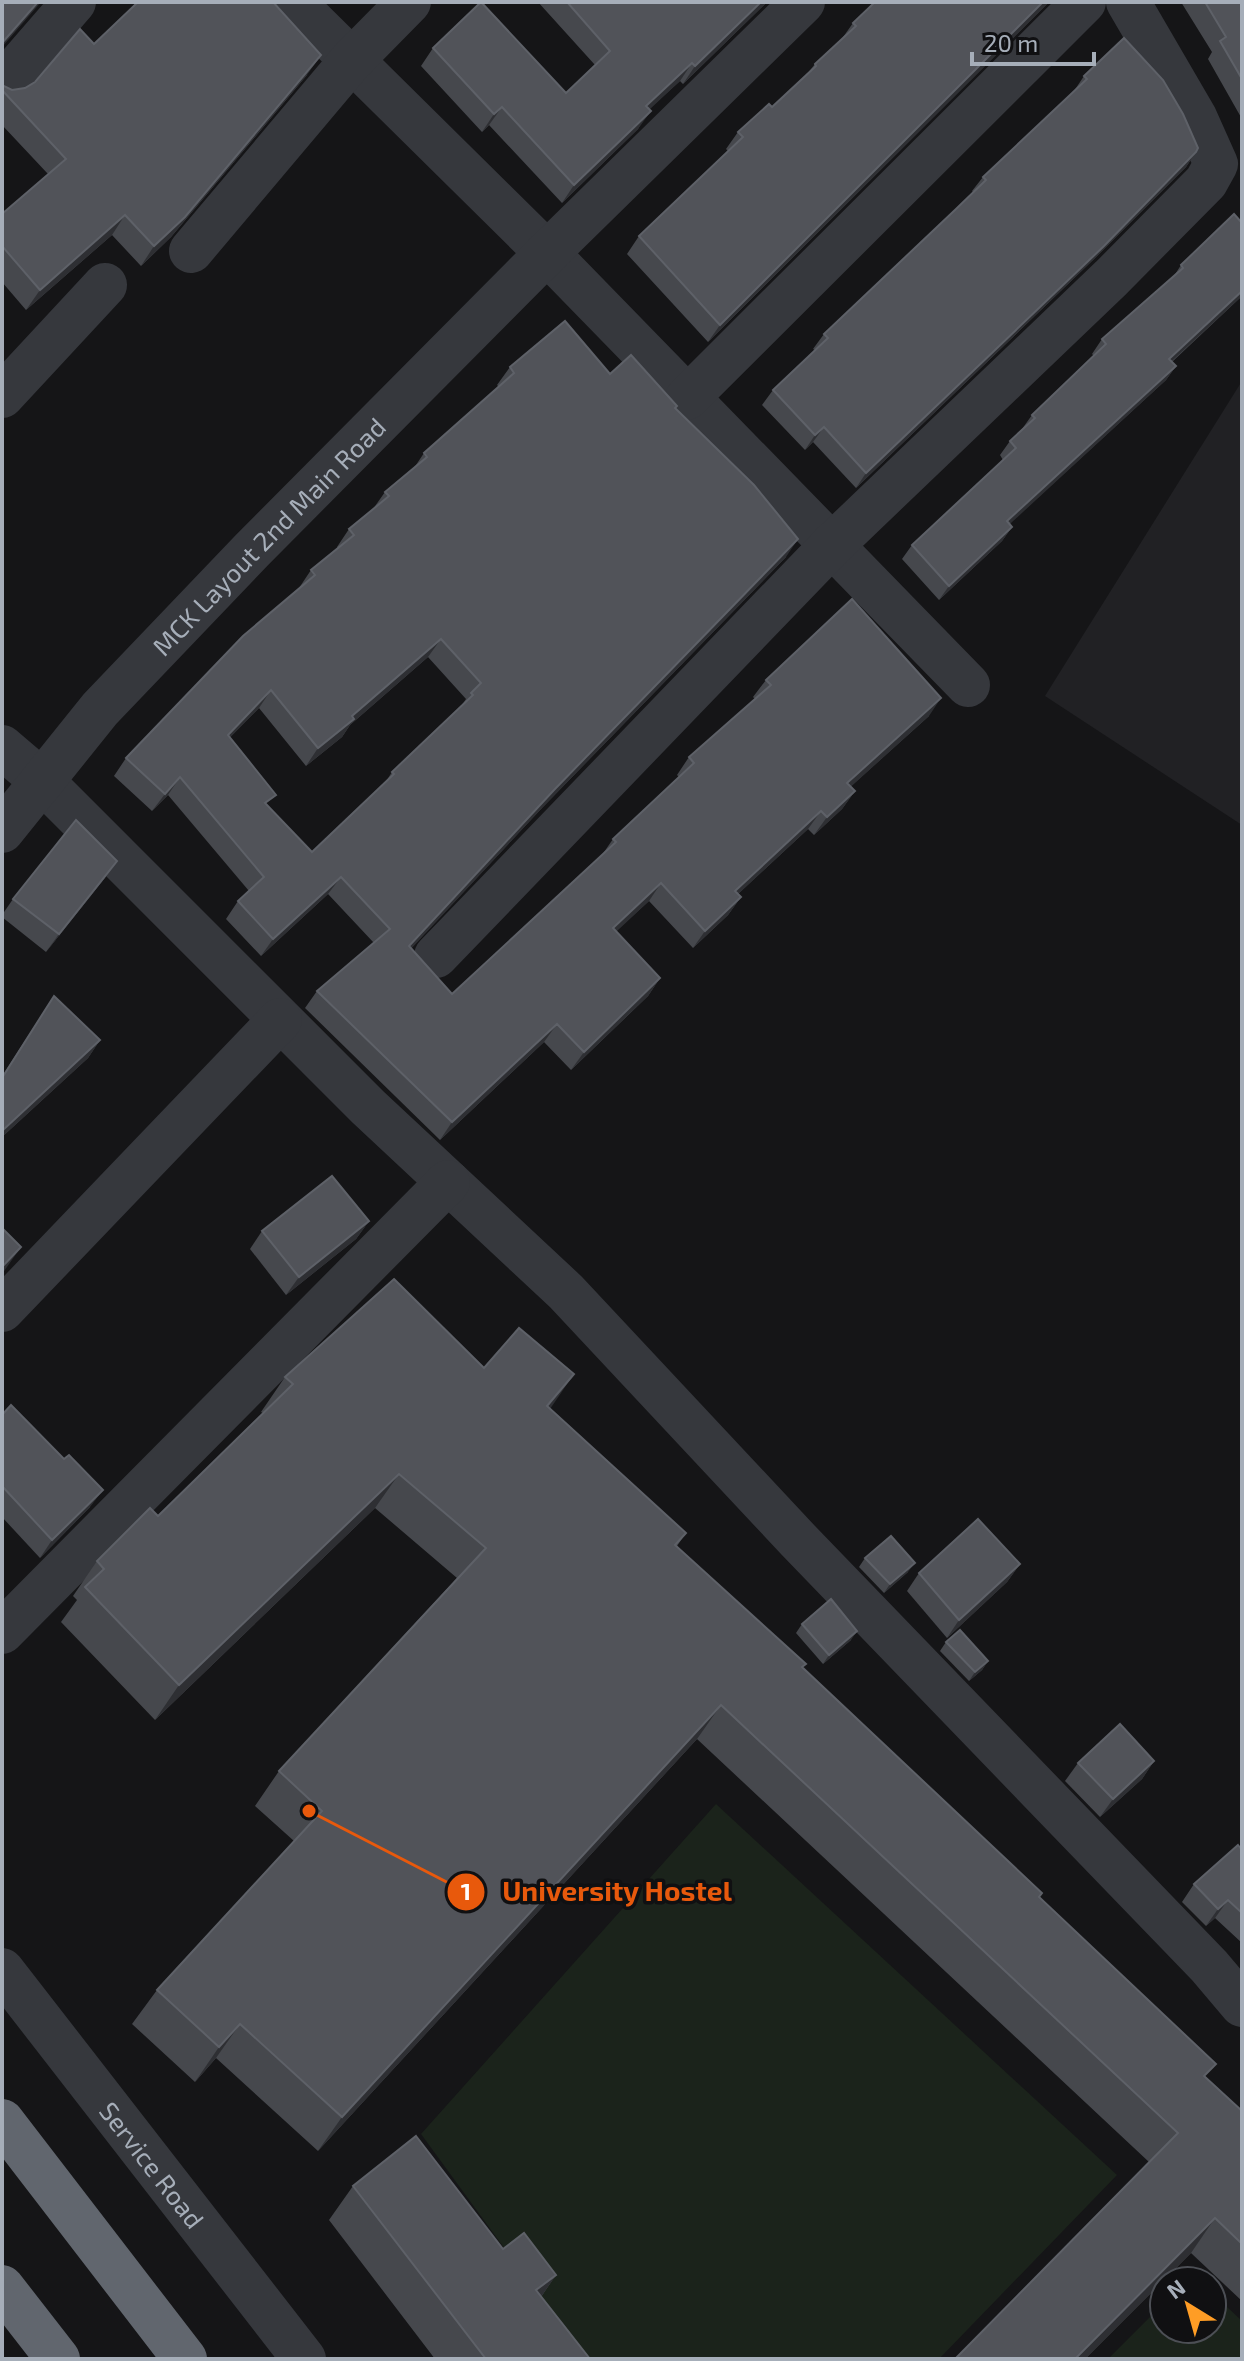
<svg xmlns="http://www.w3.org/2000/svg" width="1244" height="2361" viewBox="0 0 1244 2361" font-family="'Exo 2',sans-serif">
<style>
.built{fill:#212124}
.green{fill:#1b231b}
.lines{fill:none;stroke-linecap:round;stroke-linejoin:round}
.minor{stroke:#36383d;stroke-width:44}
.highway{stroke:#61666e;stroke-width:44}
.wall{fill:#46484d;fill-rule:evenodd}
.shaded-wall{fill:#2e2f33}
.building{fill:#515359;stroke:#5e6168;stroke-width:2;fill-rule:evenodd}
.labels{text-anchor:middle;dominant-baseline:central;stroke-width:7;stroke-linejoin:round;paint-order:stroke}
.street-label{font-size:26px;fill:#a6aeb9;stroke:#101012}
.leader{fill:none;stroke:#e8590c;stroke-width:3}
.callout-dot{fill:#e8590c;stroke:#101012;stroke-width:3}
.mark-label{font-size:24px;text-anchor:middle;font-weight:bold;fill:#fff}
.callout-label{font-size:28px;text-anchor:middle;font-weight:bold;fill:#e8590c;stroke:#101012;stroke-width:7;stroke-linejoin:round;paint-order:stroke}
</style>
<rect width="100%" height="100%" fill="#151517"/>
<path class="built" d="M1242 381V825L1045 696Z"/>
<g class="green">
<path d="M716 1804 1117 2175 939 2359H585L421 2134Z"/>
<path d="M1212 2293 1242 2321V2359H1108L1164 2303V2329H1212Z"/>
</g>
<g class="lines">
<g class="minor">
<path d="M293 2 547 253 968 685"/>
<path d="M2 85 74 2"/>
<path d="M191 251 351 61 409 2"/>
<path d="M2 396 105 285"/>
<path d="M687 398 1084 2"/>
<path d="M2 747 43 782 368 1107 566 1292 798 1540 1209 1966 1242 2005"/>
<path id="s1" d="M2 831 100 709 252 550 547 253 803 2"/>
<path d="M436 956 831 546 1111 278 1206 182 1216 164 1195 117 1128 2"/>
<path d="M2 1310 280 1020"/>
<path d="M2 1632 448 1182"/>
<path id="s2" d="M2 1970 304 2359"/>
</g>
<g class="highway">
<path d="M2 2121 185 2359"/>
<path d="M2 2287 58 2359"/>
</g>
</g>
<g class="wall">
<path d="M136 2H273L307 75 171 237 141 266 112 235 26 310 2 282V214L48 174 2 125V85L12 90 25 88 94 44 131 9Z"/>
<path d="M538 2H767L683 84 680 81 649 109 638 129 562 203 489 125 482 132 421 66 433 48 566 93 595 65Z"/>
<path d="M875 2H1049L708 342 627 254 639 236 728 151 726 149 738 132 772 107 807 74 815 64 841 40 853 23Z"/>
<path d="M1181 2H1242V119L1208 59 1212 52Z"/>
<path d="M1084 76 1196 152 1186 167 1093 260 856 488 813 442 805 450 762 405 773 390 815 350 813 349 824 334 956 209 973 192 972 191 983 177 1074 91Z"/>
<path d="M1242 223V296L1172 362 1176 366 1166 380 1009 524 1012 527 1002 541 939 600 902 559 912 545 1003 460 1000 455 1010 441 1022 429 1032 415 1094 356 1092 354 1102 339 1174 276 1181 265Z"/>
<path d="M510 367 610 374 675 408 786 557 542 808 411 948 452 994 602 855 613 839 679 777 677 775 689 757 755 699 753 697 766 680 929 716 850 787 855 791 842 809 814 835 808 829 738 894 741 897 728 915 693 948 649 901 616 931 660 978 648 996 571 1070 544 1042 440 1140 305 1008 317 991 374 943 328 894 261 956 226 919 238 901 249 891 168 795 152 811 114 776 126 758 299 588 311 570 338 548 337 547 349 529 373 509 385 492 414 468 424 453 499 387 497 385ZM428 657 466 699 460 708 392 772 385 783 312 852 268 806 230 737 259 708 306 766 342 737 350 725Z"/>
<path d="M117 861 104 879 46 952 2 917V915L13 899Z"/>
<path d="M54 996 100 1040 88 1058 2 1137V1076Z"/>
<path d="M369 1221 356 1239 286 1295 250 1249 262 1231Z"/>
<path d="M484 1368 550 1408 686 1533 677 1546 1040 1897 1206 2077 1242 2111V2301L1191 2253 1085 2359H955L1149 2162 697 1739 318 2151 216 2058 195 2082 132 2024 157 1990 294 1841 255 1806 279 1771 457 1578 375 1508 155 1720 61 1622 77 1600 73 1596 97 1561 158 1516 263 1413 261 1412 285 1377Z"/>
<path d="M2 1415 90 1507 40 1558 2 1517Z"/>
<path d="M865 1558 908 1572 884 1593 859 1567Z"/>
<path d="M1020 1564 1007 1582 947 1638 907 1591 919 1573Z"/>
<path d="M802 1624 851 1640 823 1664 796 1633Z"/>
<path d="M946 1642 988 1661 982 1670 969 1681 940 1651Z"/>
<path d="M1154 1761 1142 1779 1100 1817 1065 1781 1078 1763Z"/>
<path d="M1242 1850V1943L1215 1918 1206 1926 1182 1902 1194 1884Z"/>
<path d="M353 2186 503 2249 556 2275 541 2297 590 2359H435L329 2220Z"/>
</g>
<g class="shaded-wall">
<path d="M38 2H41L2 47V43Z"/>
<path d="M761 2H767L683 84 695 66Z"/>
<path d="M1043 2H1049L708 342 720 325Z"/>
<path d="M321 55 307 75 171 237 141 266 154 246Z"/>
<path d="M692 63 680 81 634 124 646 106Z"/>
<path d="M502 107 489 125 482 132 494 114Z"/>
<path d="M651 111 638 129 562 203 574 185Z"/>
<path d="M1196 152 1186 167 1093 260 856 488 866 473Z"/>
<path d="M125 215 112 235 26 310 40 290Z"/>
<path d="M1242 291V296L1159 373 1169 359Z"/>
<path d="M1176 366 1166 380 997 536 1007 521Z"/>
<path d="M824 427 813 442 805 450 815 435Z"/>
<path d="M1012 527 1002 541 939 600 949 586Z"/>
<path d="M798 539 786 557 542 808 397 964 409 946 554 790Z"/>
<path d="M441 639 428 657 350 725 342 737 306 766 318 748 352 716Z"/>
<path d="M271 690 259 708 216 752 228 735Z"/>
<path d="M941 698 929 716 835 801 847 783Z"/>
<path d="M180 777 168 795 152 811 165 794Z"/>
<path d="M855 791 842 809 814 835 827 817Z"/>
<path d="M821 811 808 829 723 908 735 891Z"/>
<path d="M117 861 104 879 46 952 59 934Z"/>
<path d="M341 877 328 894 261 956 273 939Z"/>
<path d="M661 883 649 901 601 946 613 928Z"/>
<path d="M741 897 728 915 693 948 705 931Z"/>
<path d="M660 978 648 996 571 1070 584 1052Z"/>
<path d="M557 1024 544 1042 440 1140 452 1122Z"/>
<path d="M100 1040 88 1058 2 1137V1131Z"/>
<path d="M369 1221 356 1239 286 1295 299 1277Z"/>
<path d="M21 1247 2 1274V1267Z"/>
<path d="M574 1374 550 1409 547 1406Z"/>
<path d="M399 1474 375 1508 155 1720 179 1685Z"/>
<path d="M103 1490 90 1507 40 1558 52 1540Z"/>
<path d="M915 1563 908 1572 884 1593 890 1584Z"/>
<path d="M1020 1564 1007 1582 947 1638 959 1620Z"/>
<path d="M857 1631 851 1640 823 1664 829 1655Z"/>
<path d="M988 1661 982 1670 969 1681 975 1672Z"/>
<path d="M721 1705 697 1739 318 2151 342 2117Z"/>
<path d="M1154 1761 1142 1779 1100 1817 1113 1799Z"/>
<path d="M1228 1900 1215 1918 1206 1926 1218 1909Z"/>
<path d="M240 2024 216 2058 195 2082 219 2047Z"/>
<path d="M1215 2218 1191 2253 1085 2359H1075Z"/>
<path d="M556 2275 532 2310 536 2290Z"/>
</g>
<g class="building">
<path d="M2 2H38L2 43Z"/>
<path d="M138 2H273L321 55 185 217 154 246 125 215 40 290 2 246V214L66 159 2 90V85L12 90 25 88 35 82 80 29 94 44Z"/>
<path d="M481 2 566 93 610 51 567 2H761L695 66 692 63 646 106 651 111 574 185 502 107 494 114 433 48Z"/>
<path d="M875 2H1043L720 325 639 236 743 137 738 132 769 104 772 107 816 66 815 64 856 26 853 23Z"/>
<path d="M1205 2H1242V79L1220 41 1226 37Z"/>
<path d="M1124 38 1163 80 1183 114 1198 148 1196 152 1104 246 866 473 824 427 815 435 773 390 828 338 824 334 956 209 986 180 983 177 1087 79 1084 76Z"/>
<path d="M1234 214 1242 223V291L1169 359 1176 366 1007 521 1012 527 949 586 912 545 1016 448 1010 441 1035 418 1032 415 1106 344 1102 339 1183 268 1181 265Z"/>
<path d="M565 321 610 374 631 355 677 406 675 408 754 485 798 539 554 790 409 946 452 994 616 842 613 839 694 763 689 757 771 685 766 680 852 599 941 698 847 783 855 791 827 817 821 811 735 891 741 897 705 931 661 883 613 928 660 978 584 1052 557 1024 452 1122 317 991 390 929 341 877 273 939 238 901 264 877 180 777 165 794 126 758 243 636 315 575 311 570 354 535 349 529 389 496 385 492 427 457 424 453 514 373 510 367ZM441 639 481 683 471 693 473 695 392 772 394 774 312 852 265 803 276 795 228 735 271 690 318 748 354 719 352 716Z"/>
<path d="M76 820 117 861 59 934 13 899Z"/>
<path d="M54 996 100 1040 2 1131V1078Z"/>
<path d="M332 1176 369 1221 299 1277 262 1231Z"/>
<path d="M2 1228 21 1247 2 1267Z"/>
<path d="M394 1279 484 1368 519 1328 574 1374 547 1406 686 1533 675 1545 806 1664 802 1667 1042 1893 1039 1897 1216 2064 1204 2076 1242 2111V2244L1215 2218 1075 2359H955L1178 2133 721 1705 342 2117 240 2024 219 2047 157 1990 322 1811 279 1771 486 1548 399 1474 179 1685 85 1587 104 1569 97 1561 150 1508 158 1516 293 1384 285 1377Z"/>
<path d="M11 1405 64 1459 69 1455 103 1490 52 1540 2 1486V1415Z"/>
<path d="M978 1519 1020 1564 959 1620 919 1573Z"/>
<path d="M891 1536 915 1563 890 1584 865 1558Z"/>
<path d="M831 1599 857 1631 829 1655 802 1624Z"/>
<path d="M960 1630 988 1661 975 1672 946 1642Z"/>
<path d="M1120 1724 1154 1761 1113 1799 1078 1763Z"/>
<path d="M1238 1845 1242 1850V1913L1228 1900 1218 1909 1194 1884Z"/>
<path d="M416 2136 503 2249 524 2233 556 2275 536 2290 590 2359H486L353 2186Z"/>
</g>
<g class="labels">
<g class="street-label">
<text stroke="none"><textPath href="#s1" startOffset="398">MCK Layout 2nd Main Road</textPath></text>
<text stroke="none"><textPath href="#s2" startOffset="246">Service Road</textPath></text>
</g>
</g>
<path class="leader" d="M309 1811L466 1892"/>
<g class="callout-dot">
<circle cx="309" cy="1811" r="8"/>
<circle cx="466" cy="1892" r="20"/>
</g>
<g class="mark-label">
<text x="466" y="1900">1</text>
</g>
<g class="callout-label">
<text x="617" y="1901">University Hostel</text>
</g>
<rect width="1244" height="2361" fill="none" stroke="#a6aeb9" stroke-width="8"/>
<g transform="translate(1188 2305) rotate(323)"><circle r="38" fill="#101012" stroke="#4c4f55" stroke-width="2"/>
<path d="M0-6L14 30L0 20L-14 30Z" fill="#ff9d25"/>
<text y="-12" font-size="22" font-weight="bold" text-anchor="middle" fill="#a6aeb9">N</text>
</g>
<path d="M972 52v12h122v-12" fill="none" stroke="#a6aeb9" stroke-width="4"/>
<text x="984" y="52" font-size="24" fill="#a6aeb9" stroke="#101012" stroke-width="6" paint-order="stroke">20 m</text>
</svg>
